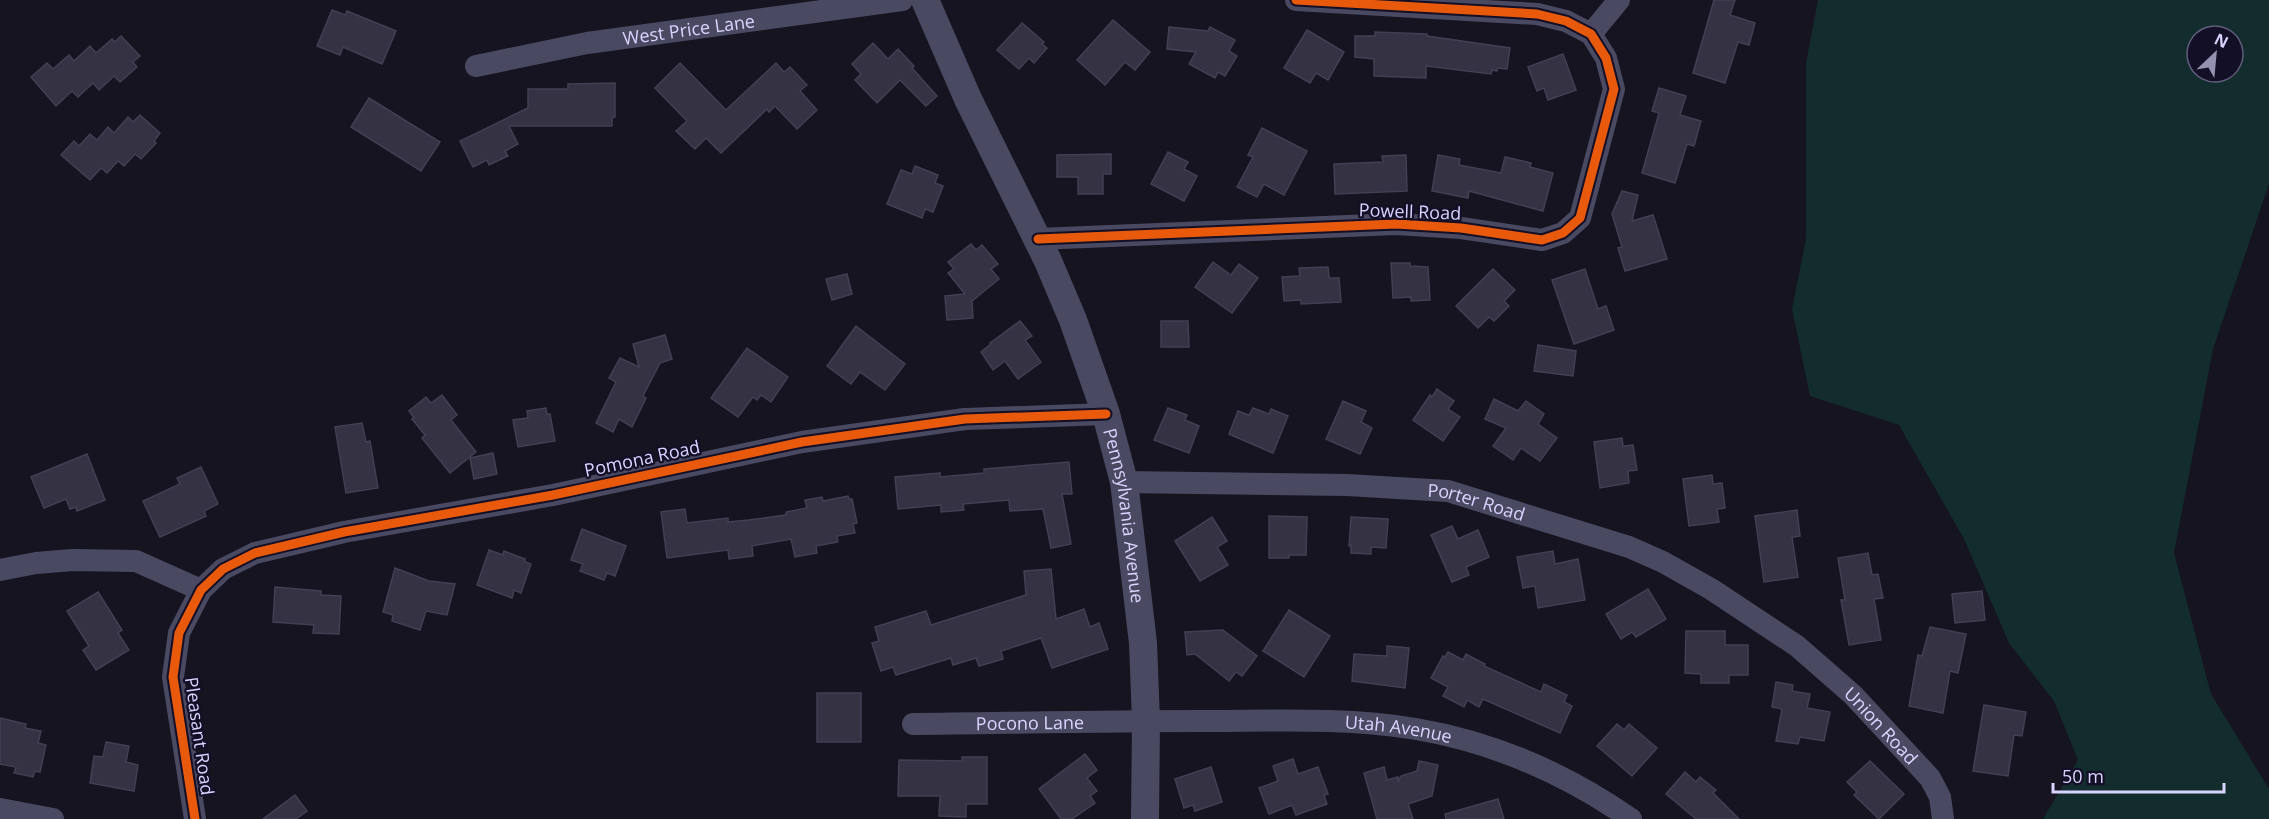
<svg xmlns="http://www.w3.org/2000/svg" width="2269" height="819" viewBox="0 0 2269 819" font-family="'Open Sans',sans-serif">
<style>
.green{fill:#132c2d;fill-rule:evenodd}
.building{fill:#343243;stroke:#433f54;stroke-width:1.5}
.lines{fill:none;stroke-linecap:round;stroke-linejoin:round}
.minor{stroke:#4a4962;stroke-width:22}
.tertiary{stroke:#4a4962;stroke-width:28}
.cycleway-casing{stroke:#130f26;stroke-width:13}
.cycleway{stroke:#e8590c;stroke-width:9}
.labels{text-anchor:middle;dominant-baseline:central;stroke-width:4.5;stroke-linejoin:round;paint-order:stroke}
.street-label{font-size:18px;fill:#d9d4ff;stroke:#130f26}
</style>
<rect width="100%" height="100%" fill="#161421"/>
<path class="green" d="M1818 0H2269V184L2213 349 2174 553 2211 694 2269 789V819H2043L2078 760 2054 701 2009 643 1964 539 1899 425 1810 396 1792 309 1806 239V63ZM2197 36H2233V72H2197Z"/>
<g class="building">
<path d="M1714 0H1735L1730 15 1755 23 1749 45 1738 42 1725 83 1693 73Z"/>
<path d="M332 10 345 15 347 11 396 31 382 64 343 47 340 55 317 46Z"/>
<path d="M1113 20 1150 52 1135 70 1125 62 1105 85 1077 60Z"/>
<path d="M1022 23 1044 42 1042 44 1047 48 1034 63 1029 58 1019 69 997 50Z"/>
<path d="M1169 27 1208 31 1210 27 1235 40 1229 51 1237 56 1225 76 1218 72 1215 78 1189 64 1196 52 1167 49Z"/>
<path d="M1307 30 1344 52 1328 80 1316 73 1310 83 1284 68Z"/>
<path d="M1375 32 1427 34V36L1510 48 1507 69 1497 68V71L1492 70 1491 74 1426 66V78L1374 76V59L1355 57V36H1375Z"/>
<path d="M121 36 140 56 133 62 137 67 120 82 114 76 99 90 93 83 78 97 72 91 56 106 31 77 47 63 53 69 69 55 74 61 90 46 96 53 112 39 115 42Z"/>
<path d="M873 43 888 59 898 49 914 66 912 68 937 96 926 106 900 80 877 103 855 80 861 74 852 64Z"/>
<path d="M1563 54 1576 90 1548 100 1544 88 1537 91 1528 67Z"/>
<path d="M680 63 726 110 776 63 784 72 790 67 807 85 800 91 817 110 797 129 775 106 769 112 767 109 721 153 706 138 695 149 676 131 687 121 655 88Z"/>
<path d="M615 83V117L612 118V126H509L518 144 505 151 508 156 489 165 487 160 473 167 460 141 528 108V89H568V84Z"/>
<path d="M1659 88 1686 96 1680 115 1701 121 1694 146 1687 144 1675 183 1642 173 1659 113 1652 111Z"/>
<path d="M369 98 440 142 421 171 351 127Z"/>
<path d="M140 115 160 133 154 141 156 143 141 159 135 154 124 166 118 161 107 173 101 168 90 180 61 155 74 141 79 146 90 134 97 140 108 127 114 133 128 117 133 122Z"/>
<path d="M1262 128 1307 151 1284 195 1264 184 1257 197 1237 187 1253 157 1248 155Z"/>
<path d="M1168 152 1188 162 1184 169 1197 176 1184 201 1151 184Z"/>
<path d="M1111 154V174H1103V194H1078V177H1057V155Z"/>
<path d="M1406 155 1407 191 1335 194 1334 164 1383 162 1382 156Z"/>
<path d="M1438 155 1460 159 1459 165 1501 173 1505 157 1531 163 1530 167 1553 173 1543 211 1469 191 1468 198 1432 191Z"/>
<path d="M915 166 938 175 935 183 943 186 933 212 925 209 922 218 887 204 901 170 912 174Z"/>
<path d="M1622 191 1638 195 1632 221 1653 215 1667 259 1625 271 1618 248 1622 247 1612 214Z"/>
<path d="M971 244 976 250 982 245 998 264 991 269 999 279 972 301 973 318 947 320 945 296 965 294 948 273 954 269 948 262Z"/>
<path d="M1213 262 1231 275 1239 264 1258 278 1232 313 1195 287Z"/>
<path d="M1391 263H1410V266L1428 267 1430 300 1411 301V297L1393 298Z"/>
<path d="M1328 267 1329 278H1339L1341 302 1301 304V300L1284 301 1282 277 1300 276 1299 268Z"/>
<path d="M1493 269 1515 290 1504 301 1509 306 1494 321 1489 317 1478 328 1456 306Z"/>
<path d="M1585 269 1598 309 1606 306 1614 330 1574 344 1552 280Z"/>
<path d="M847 274 852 294 832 300 826 279Z"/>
<path d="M1020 321 1032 336 1025 340 1041 362 1018 379 1005 361 993 370 981 352 991 344 990 343Z"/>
<path d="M1161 321H1188L1189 347H1161Z"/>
<path d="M856 326 905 364 885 390 860 372 851 384 827 366Z"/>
<path d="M665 335 672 359 660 363 643 396 646 398 632 427 619 419 613 432 596 423 616 382 609 378 620 358 639 367 633 344Z"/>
<path d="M1538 345 1576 351 1573 376 1534 371Z"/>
<path d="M747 348 788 377 771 402 761 395 757 400 753 397 738 417 711 398Z"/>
<path d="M1437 389 1454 401 1448 409 1460 417 1443 441 1413 420 1430 395 1432 397Z"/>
<path d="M442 395 457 415 451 420 476 452 450 473 422 438 425 435 412 419 414 418 409 411 426 397 431 403Z"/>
<path d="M1494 399 1518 411 1526 401 1544 414 1538 424 1557 438 1540 461 1521 448 1513 460 1493 446 1506 428 1485 419Z"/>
<path d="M1343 401 1366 411 1361 422 1372 428 1360 454 1326 439Z"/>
<path d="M546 408 547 414H550L555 441 518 447 513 420 528 418 527 411Z"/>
<path d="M1168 408 1187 415 1185 420 1199 426 1189 453 1154 440Z"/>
<path d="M1253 408 1269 414 1271 409 1288 416 1273 453 1229 434 1238 411 1249 415Z"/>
<path d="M362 423 366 442 370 441 378 488 346 493 335 427Z"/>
<path d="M1622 438 1623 446 1633 445 1637 470 1628 471 1629 483 1600 488 1594 442Z"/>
<path d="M493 453 497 474 474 479 470 458Z"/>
<path d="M87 454 105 500 77 511 76 507 70 509 66 499 44 508 31 477Z"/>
<path d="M1069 462 1072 494H1062L1071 544 1051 548 1043 509 1010 511 1009 500 963 504 964 510 941 512V505L898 509 895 477 940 473V477L984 473V469Z"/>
<path d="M201 467 218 504 204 511 206 516 160 537 143 501 180 484 177 478Z"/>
<path d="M1712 475 1713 484 1722 483 1725 508 1717 509 1719 522 1689 526 1683 479Z"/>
<path d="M848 496 849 499H852L857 523 853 524 855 533 837 536 838 542 816 546 817 553 795 557 791 539 752 546 753 556 729 559 728 550 667 558 661 512 685 509 687 523 728 518V522L749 520 786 515V512L807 508 805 500 822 497 823 501Z"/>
<path d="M1797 510 1800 536 1792 537 1798 577 1764 582 1755 516Z"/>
<path d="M1269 516 1307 517 1306 555H1289V558H1269Z"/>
<path d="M1212 517 1227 541 1217 547 1228 565 1200 581 1175 541Z"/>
<path d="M1351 517 1388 519 1386 548 1371 547V554L1351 553V545L1349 546Z"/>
<path d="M1452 526 1458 539 1478 530 1489 557 1466 567 1469 575 1452 582 1431 535Z"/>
<path d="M582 529 626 546 615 576 607 573 604 580 580 571 583 564 571 560Z"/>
<path d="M489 550 503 555 504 551 525 559V562L531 564 521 593 514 590 512 598 477 585Z"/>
<path d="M1553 551 1555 564 1578 559 1585 600 1538 608 1535 586 1523 588 1517 557Z"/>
<path d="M1868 553 1872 575 1878 574 1883 598 1874 599 1881 640 1849 645 1841 600H1845L1838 558Z"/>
<path d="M395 568 429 581 455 584 447 615 426 611 420 630 392 621 393 615 383 612Z"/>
<path d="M1051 569 1056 619 1084 609 1090 627 1099 623 1108 649 1052 668 1041 638 1001 651 1003 659 979 666 976 658 953 665 951 658 896 675 893 667 881 671 872 643 879 641 875 627 926 611 931 625 1026 595 1024 571Z"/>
<path d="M275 587 321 591V595L341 596 339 634 313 633 314 625 273 622Z"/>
<path d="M1648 589 1666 619 1636 637 1632 632 1621 639 1606 614Z"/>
<path d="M1982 591 1985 620 1955 623 1952 594Z"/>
<path d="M98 592 122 630 118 633 129 650 96 670 83 650 89 646 67 611Z"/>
<path d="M1289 610 1330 636 1304 677 1263 651Z"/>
<path d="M1930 627 1966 634 1958 673 1950 671 1943 713 1909 706 1918 655 1922 656Z"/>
<path d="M1223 630 1257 656 1242 676 1236 672 1229 681 1195 654 1187 655 1185 632Z"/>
<path d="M1686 631H1725V645H1748V675H1729V683H1701V674L1685 673Z"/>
<path d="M1387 646 1409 648 1405 688 1352 681 1354 654 1387 656Z"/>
<path d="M1448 652 1463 660 1466 654 1485 664 1484 666 1541 692 1544 684 1567 695 1564 702 1572 706 1560 733 1483 699 1479 707 1467 700 1464 707 1443 696 1448 687 1431 678 1443 656 1445 657Z"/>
<path d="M1776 682 1793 685 1792 691 1810 694 1807 708 1830 712 1824 741 1800 737 1798 744 1776 741 1782 709 1772 707Z"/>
<rect x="817" y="693" width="44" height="49"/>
<path d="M1984 705 2026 712 2022 736 2014 735 2008 776 1973 771Z"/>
<path d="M0 718 26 724 25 728 41 731 38 743 46 745 40 772 35 771 33 777 14 773 16 767 0 764Z"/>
<path d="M1617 724 1624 730 1629 724 1657 748 1632 776 1597 746Z"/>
<path d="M106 742 129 746 126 762 138 765 134 791 90 783 94 756 103 757Z"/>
<path d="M1085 754 1097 770 1087 778 1097 791 1090 796 1095 803 1072 819H1061L1039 789Z"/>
<path d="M962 757H987V804H966V817L939 816 940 796H898L899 760 962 761Z"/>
<path d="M1293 759 1298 774 1318 767 1328 794 1324 795 1327 804 1296 815 1292 805 1269 814 1259 788 1278 781 1273 766Z"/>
<path d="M1419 761 1438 765 1432 796 1408 804 1413 819H1377L1364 773 1384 767 1387 780 1398 777V782L1401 776 1417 771Z"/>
<path d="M1870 761 1904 794 1879 819 1854 795 1857 792 1847 782Z"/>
<path d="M1211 767 1222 802 1195 811 1193 805 1184 808 1175 779Z"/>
<path d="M1685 772 1696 782 1700 777 1716 790 1713 793 1739 819H1696L1666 794Z"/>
<path d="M295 795 307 811 296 819H263Z"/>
<path d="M1498 799 1504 819H1446L1445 814Z"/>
</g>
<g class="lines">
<g class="minor">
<path d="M1591 34 1619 0"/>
<path id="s1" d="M476 66 587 43 902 0"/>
<path d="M1038 239 1396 224 1461 228 1542 240 1563 233 1580 218 1614 89 1606 58 1591 34 1566 21 1537 14 1296 0"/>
<path id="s2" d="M1124 482 1347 485 1448 491 1629 547 1663 562 1711 589 1797 646 1853 695 1930 778 1940 797 1943 819"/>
<path d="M0 570 36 563 73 560 136 561 201 590"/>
<path id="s3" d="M913 724C1008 723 1104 721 1199 721 1270 721 1345 717 1416 729 1493 742 1566 774 1631 819"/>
<path d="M0 809 53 819"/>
<path d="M195 819 173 677 179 633 201 590 223 569 255 553 344 532 553 495 802 442 965 419 1106 414"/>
</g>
<path class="tertiary" id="s4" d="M925 0 968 99 1048 261 1073 320 1106 414 1124 482 1143 643 1146 721 1145 819"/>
<g class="cycleway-casing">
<g id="cycleway">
<path d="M1038 239 1396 224 1461 228 1542 240 1563 233 1580 218 1614 89 1606 58 1591 34 1566 21 1537 14 1296 0"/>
<path d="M195 819 173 677 179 633 201 590 223 569 255 553 344 532 553 495 802 442 965 419 1106 414"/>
</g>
</g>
<use href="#cycleway" class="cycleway"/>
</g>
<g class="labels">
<g class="street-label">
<text stroke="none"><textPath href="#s1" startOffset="216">West Price Lane</textPath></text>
<text transform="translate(1410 211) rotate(2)">Powell Road</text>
<text transform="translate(642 458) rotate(-12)">Pomona Road</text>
<text stroke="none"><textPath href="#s2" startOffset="354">Porter Road</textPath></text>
<text stroke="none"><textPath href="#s4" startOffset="556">Pennsylvania Avenue</textPath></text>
<text stroke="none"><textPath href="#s3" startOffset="117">Pocono Lane</textPath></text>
<text stroke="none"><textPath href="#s2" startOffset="825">Union Road</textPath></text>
<text stroke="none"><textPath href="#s3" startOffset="486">Utah Avenue</textPath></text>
<text transform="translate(200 736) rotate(82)">Pleasant Road</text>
</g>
</g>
<g transform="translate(2215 54) rotate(26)"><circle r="28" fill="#130f26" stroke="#625e7d" stroke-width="1.5"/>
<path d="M0-4.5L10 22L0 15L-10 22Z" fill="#9591b1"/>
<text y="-9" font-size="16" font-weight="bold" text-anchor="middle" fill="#d9d4ff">N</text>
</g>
<path d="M2053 783v9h171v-9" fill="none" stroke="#d9d4ff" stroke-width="3"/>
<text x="2062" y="783" font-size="18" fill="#d9d4ff" stroke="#130f26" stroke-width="4.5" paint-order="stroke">50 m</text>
</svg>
